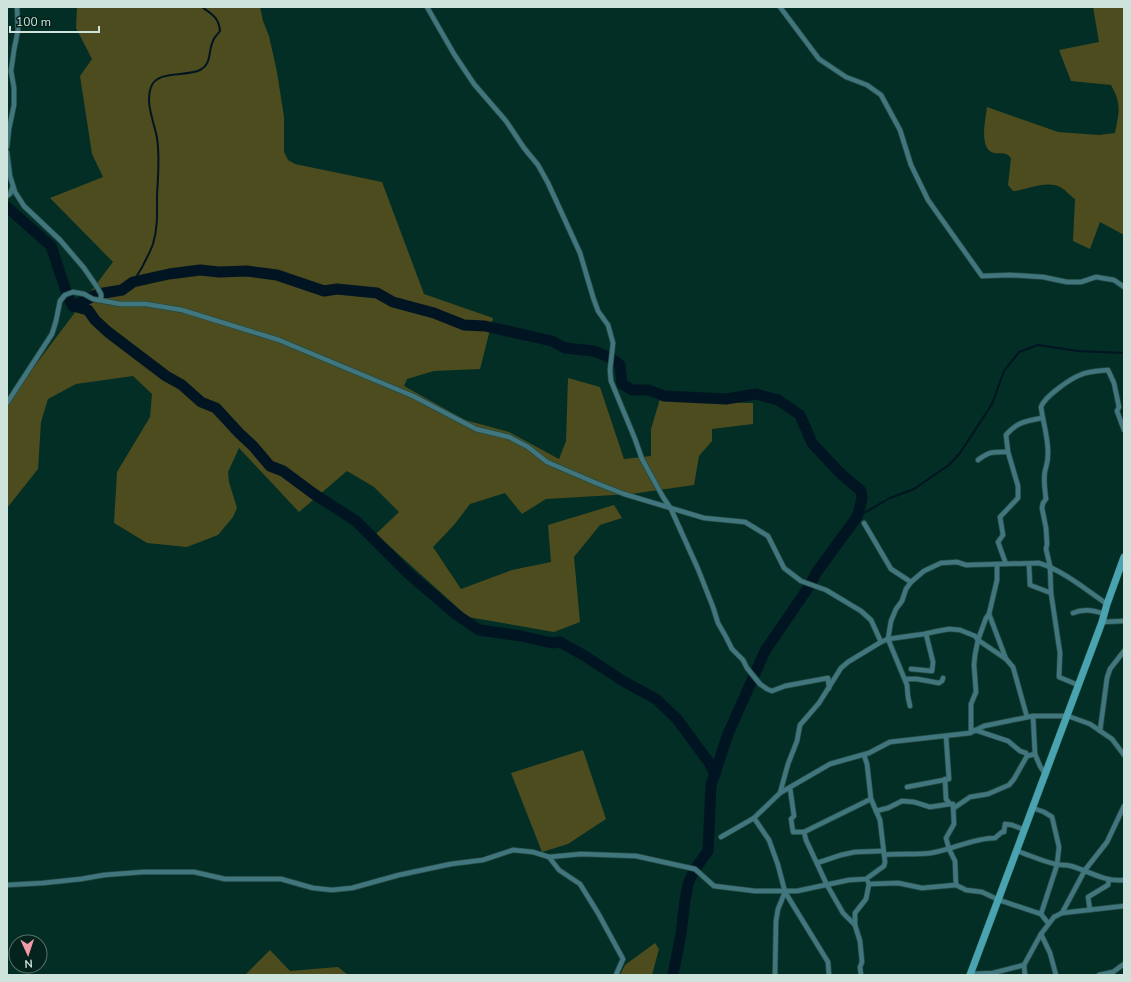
<svg xmlns="http://www.w3.org/2000/svg" width="1131" height="982" viewBox="0 0 1131 982" font-family="'Nunito Sans',sans-serif">
<style>
.green{fill:#4c4c1f}
.lines{fill:none;stroke-linecap:round;stroke-linejoin:round}
.stream{stroke:#001422;stroke-width:2}
.river{stroke:#001422;stroke-width:11}
.street-casing{stroke:#234b42;stroke-width:6}
.secondary-casing{stroke:#234b42;stroke-width:8}
.street{stroke:#41767e;stroke-width:4.5}
.secondary{stroke:#49a3b0;stroke-width:7}
</style>
<rect width="100%" height="100%" fill="#032e25"/>
<g class="green">
<path d="M77 7H260L263 21 269 36 277 72 284 117V152L288 160 295 164 382 182 424 294 493 318 480 369 434 371 407 379 404 386 465 420 509 432 559 459 566 441 568 378 600 387 624 459 651 456V429L660 399 701 402 753 403V424L712 429V441L699 456 694 485 631 494 546 499 522 514 505 493 470 504 454 525 433 547 461 589 512 570 551 562 548 525 614 505 622 518 600 525 574 557 580 622 554 632 468 617 376 534 399 512 374 487 347 471 299 512 239 448 228 472 229 482 237 508 233 517 218 535 187 547 147 543 114 523 117 472 150 417 152 394 133 376 76 384 48 399 41 422 38 469 7 508V405L24 380 113 262 50 198 103 177 92 154 80 76 92 59 76 28Z"/>
<path d="M1093 7H1124V235L1100 222 1090 249 1073 241 1075 199C1069 195 1066 190 1060 187 1045 180 1028 190 1013 191L1008 185 1011 158C1006 151 1001 154 994 153 978 149 986 118 987 107L1058 132 1099 135 1115 133C1119 112 1122 105 1111 85L1071 81 1059 50 1099 42Z"/>
<path d="M583 750 606 819 568 844 542 852 511 773Z"/>
<path d="M655 943 659 949 652 975H620L625 965Z"/>
<path d="M270 950 290 971 338 967 348 975H245Z"/>
</g>
<g class="lines">
<g class="stream">
<path d="M133 282C141 270 148 257 153 244 158 228 157 212 157 196 158 176 160 157 157 138 154 122 145 102 151 87 157 70 186 77 200 70 212 64 208 51 213 41 214 37 218 34 220 31 219 18 212 14 202 7"/>
<path d="M857 517 890 498 914 489 949 465 960 453 992 404 1004 371 1019 352 1038 345 1078 351 1124 353"/>
</g>
<g class="river">
<path d="M7 207 51 246 68 297 73 306 88 310 95 320 108 332 166 376 182 385 201 402 216 408 239 433 253 446 270 466 283 471 314 494 356 521 410 575 457 615 479 630 521 636 552 643 560 642 585 656 623 681 656 699 677 719 708 761 715 774"/>
<path d="M73 306 98 294 122 290 133 282 169 274 200 270 219 272 247 271 277 275 324 291 337 289 377 293 393 302 434 313 464 325 485 326 552 341 565 348 594 351 611 358 620 365 622 384 632 390H649L664 396 726 399 756 394 778 400 800 415 812 443 839 472 861 491 862 499 857 517 816 573 810 585 765 651 728 734 711 785 708 851 695 869 688 884 685 900 681 934 673 975"/>
</g>
<g class="street-casing">
<g id="street">
<path d="M427 7 454 54 474 84 506 121 524 148 538 165 548 183 580 253 593 297 598 311 608 325 613 343 610 370 611 381 635 439 642 459 663 497 671 509 698 569 713 607 718 623 726 637 732 649 743 660 747 668 760 684 767 689 772 691 785 686 828 678 829 688"/>
<path d="M780 7 819 59 846 77 867 85 881 95 900 130 911 165 928 200 982 276 1010 275 1043 277 1067 282H1081L1096 277 1114 280 1124 287"/>
<path d="M7 147 9 129 14 105V88L11 71 14 50 18 30 17 7"/>
<path d="M7 152 10 176 15 192 24 206 60 240 84 268 97 287 101 294V300"/>
<path d="M7 196 10 194 13 186"/>
<path d="M7 403 52 334 56 321 60 301 65 295 73 292 84 294 93 299 120 304H146L182 310 279 340 413 396 476 429 509 437 528 447 547 462 596 483 624 494 704 518 745 522 768 536 784 568 801 581 826 590 861 611 871 620 881 642"/>
<path d="M978 460C990 451 993 452 1008 452"/>
<path d="M864 523 891 569 911 582"/>
<path d="M997 564V580L989 614 1006 659"/>
<path d="M1006 564 998 542 1003 535 1000 517 1018 498V486L1008 452 1006 435C1017 422 1026 421 1042 418"/>
<path d="M1029 564 1030 585 1051 593"/>
<path d="M1073 613C1084 608 1094 610 1104 614"/>
<path d="M1102 622 1124 621"/>
<path d="M911 669 932 671 933 662 926 634"/>
<path d="M905 679H917L939 683 942 681 943 678"/>
<path d="M1078 685 1059 677 1060 653 1051 593 1050 566 1046 549 1047 544 1046 528 1042 508 1043 503 1046 499C1045 490 1043 480 1045 471 1047 463 1048 462 1048 453 1048 437 1043 422 1041 407 1044 397 1070 379 1080 375 1089 371 1099 371 1108 370L1114 383 1119 407 1117 411 1124 430"/>
<path d="M910 706 908 697 907 685 888 639 891 621 896 609 902 601 906 589 911 582 924 571 941 563 957 562 966 565 1039 563C1064 571 1085 589 1107 604"/>
<path d="M1033 716 1035 754 1040 766 1046 775"/>
<path d="M975 730 1008 741 1020 751 1026 753 1027 756"/>
<path d="M1100 731 1107 678 1110 669 1124 651"/>
<path d="M971 732V704L976 692 974 665 975 655 978 640 986 618 989 614"/>
<path d="M945 779 946 799 950 804H953L954 824 946 838 949 849 955 861 956 885"/>
<path d="M907 787 949 779 946 736"/>
<path d="M790 788 794 816 791 819 793 832H804L806 840 827 885 843 913 855 925"/>
<path d="M780 793 788 764 797 741 800 725 819 703 841 668 848 662 881 642 888 639 924 634 938 631 949 629 960 630 975 636 978 640 1006 659 1013 667 1027 717"/>
<path d="M954 808 970 797 988 794 1009 785 1014 779 1027 756 1035 754"/>
<path d="M1033 808 1044 812 1052 817 1059 847 1057 865 1041 914 1048 923"/>
<path d="M876 811 888 808 902 801 914 802 930 807 950 804"/>
<path d="M754 818 769 840 778 865 785 892 828 962 829 975"/>
<path d="M804 832 871 799"/>
<path d="M721 837 754 818 780 793 830 764 869 753 890 742 970 733 984 726 1033 716H1068L1090 724 1112 739 1124 755"/>
<path d="M1017 851C1029 855 1042 861 1055 864 1060 866 1065 864 1071 866 1089 871 1104 882 1124 880"/>
<path d="M884 855C899 853 916 855 931 853 952 850 973 838 995 838L1002 832H1004L1005 824 1012 825 1025 830"/>
<path d="M549 857 559 870 580 884 598 913 623 959 616 975"/>
<path d="M817 863 841 855 855 852 883 851"/>
<path d="M869 884 898 883 922 888 956 885 966 890 982 892 999 900 1041 914"/>
<path d="M7 885 43 883 81 879 104 875 143 872H194L225 879H281L313 888 332 890 352 888 399 875 451 864 483 860 513 850 533 852 549 857 581 854 636 856 695 869 714 886 755 891H797L849 880 866 879 884 866 885 862 880 820 871 799 867 764 864 755"/>
<path d="M1090 910 1088 897 1108 885 1109 880"/>
<path d="M1062 913 1085 870 1107 842 1124 806"/>
<path d="M1041 934 1050 953 1056 975"/>
<path d="M971 974 993 973 1024 965"/>
<path d="M775 975 776 921 778 909 785 892"/>
<path d="M861 975 860 967 862 962 860 941 855 925V913L866 899 869 884 868 882"/>
<path d="M1025 975 1024 965 1041 934 1054 917 1062 913 1124 906"/>
<path d="M1099 975 1113 972 1124 964"/>
</g>
</g>
<g class="secondary-casing">
<path id="secondary" d="M970 975 1102 622 1107 604 1124 557"/>
</g>
<use href="#street" class="street"/>
<use href="#secondary" class="secondary"/>
</g>
<rect width="1131" height="982" fill="none" stroke="#cee3dc" stroke-width="16"/>
<g transform="translate(28 954) rotate(177)"><circle r="19" fill="#04231c" stroke="#557069"/>
<path d="M0-3L7 15L0 10L-7 15Z" fill="#f39aa8"/>
<text y="-6" font-size="11" font-weight="bold" text-anchor="middle" fill="#cee3dc">N</text>
</g>
<path d="M10 26v6h89v-6" fill="none" stroke="#cee3dc" stroke-width="2"/>
<text x="16" y="26" font-size="12" fill="#cee3dc" stroke="#04231c" stroke-width="3" paint-order="stroke">100 m</text>
</svg>
